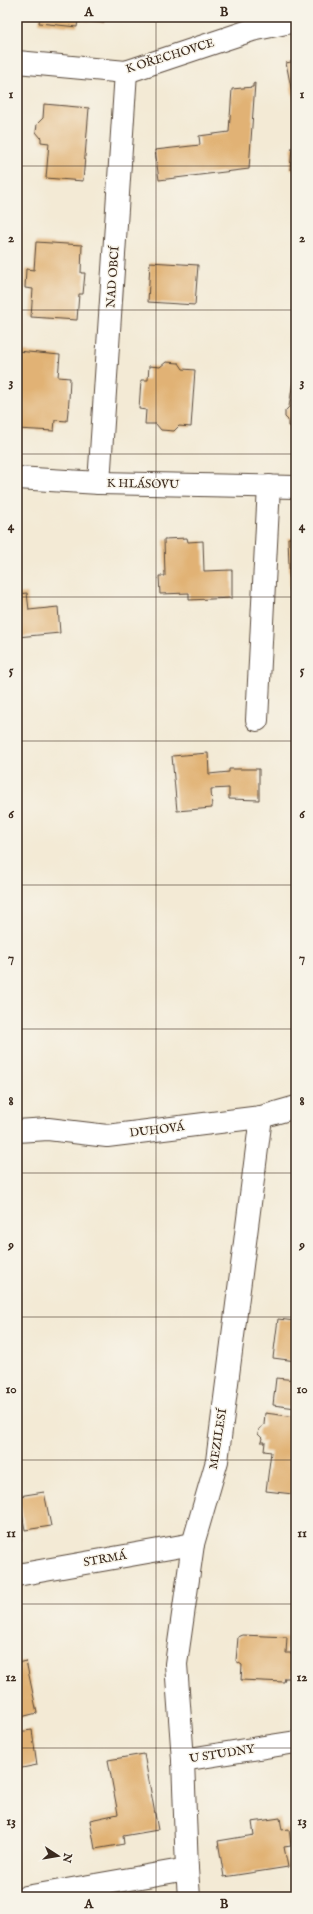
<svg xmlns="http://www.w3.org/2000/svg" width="313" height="1914" viewBox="0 0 313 1914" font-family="'IM FELL English',serif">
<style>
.building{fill:#e1b274}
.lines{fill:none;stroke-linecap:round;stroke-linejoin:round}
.street-casing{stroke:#574739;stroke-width:24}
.street{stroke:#fff;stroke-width:22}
.grid{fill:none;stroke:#3b2a1e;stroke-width:1;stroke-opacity:0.55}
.labels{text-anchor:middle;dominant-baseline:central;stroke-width:3;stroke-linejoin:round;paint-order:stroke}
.street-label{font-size:12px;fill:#3b2a1e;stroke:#f7f3e8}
.neatline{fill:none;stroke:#3b2a1e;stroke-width:1.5}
.grid-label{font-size:13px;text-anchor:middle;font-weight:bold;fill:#3b2a1e}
</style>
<rect width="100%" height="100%" fill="#f7f3e8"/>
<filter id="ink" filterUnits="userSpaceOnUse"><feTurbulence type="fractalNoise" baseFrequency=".025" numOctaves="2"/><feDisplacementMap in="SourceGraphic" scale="8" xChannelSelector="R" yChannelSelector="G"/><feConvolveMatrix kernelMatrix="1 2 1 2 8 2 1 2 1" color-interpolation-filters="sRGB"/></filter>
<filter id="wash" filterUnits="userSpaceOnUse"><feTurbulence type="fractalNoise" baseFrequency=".012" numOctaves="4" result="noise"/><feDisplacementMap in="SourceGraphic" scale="16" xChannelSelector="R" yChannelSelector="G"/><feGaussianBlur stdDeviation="0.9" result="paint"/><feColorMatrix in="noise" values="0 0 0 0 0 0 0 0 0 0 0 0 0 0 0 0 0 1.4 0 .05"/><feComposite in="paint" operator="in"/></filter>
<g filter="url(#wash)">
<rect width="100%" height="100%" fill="#f3ead5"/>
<g id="blocks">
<g class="building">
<path d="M40 17H105L104 23 78 20 77 27 39 23Z"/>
<path d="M296 61V107H295L286 63Z"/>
<path d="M255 83 249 169 159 180 155 150 200 145 199 136 229 132 232 89 253 87V84Z"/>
<path d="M44 104 89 108 83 181 46 178 49 143 41 142V138L36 132 37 124 43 118Z"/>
<path d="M292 147H296V170L290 169Z"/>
<path d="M36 242 82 245 81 273H85L83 294H79L77 320 31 317 33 289 25 288 26 269 34 270Z"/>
<path d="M150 262 198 265 195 305 148 302Z"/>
<path d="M17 351 60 355 58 377 70 378 69 400 67 421 55 420 54 431 17 429Z"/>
<path d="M166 362 179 363 183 369 195 370 191 427 179 426 174 431 161 430 156 424H145L146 410 139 409 141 380H148L149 366 160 367Z"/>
<path d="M294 374H296V427L288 426V420L285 417V411L289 407Z"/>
<path d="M187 538 188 542 203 541 204 571 232 570V598L189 600V593L160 594 159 576H165L164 539Z"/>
<path d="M288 538H296V591H290Z"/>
<path d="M27 593 29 610 58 607 60 633 17 637V594Z"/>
<path d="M208 753 209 774 229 772V769H259V800L229 799V788L211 789 212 808 177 811 172 756Z"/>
<path d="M278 1319 296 1321V1361L273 1358Z"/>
<path d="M276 1378 296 1380V1408L273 1405Z"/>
<path d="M265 1413 296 1417V1473L293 1494 266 1491 271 1452 264 1451 265 1442H261L262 1438 258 1434 259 1429 264 1425Z"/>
<path d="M44 1492 51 1526 25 1530 19 1496Z"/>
<path d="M17 1523 21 1541 17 1542Z"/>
<path d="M243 1635 287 1637 286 1653H293L292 1678H285L284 1682 241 1680 242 1665 236 1661 238 1637Z"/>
<path d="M26 1661 37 1713 17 1718V1663Z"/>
<path d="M32 1730 37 1765 17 1769V1732Z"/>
<path d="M144 1754 158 1830 123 1836 124 1844 95 1849 90 1820 118 1814 108 1760Z"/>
<path d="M280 1818 282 1830 289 1829 291 1846 284 1847 288 1867 224 1877 218 1841 254 1835 252 1822Z"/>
</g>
</g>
</g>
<g filter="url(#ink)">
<use href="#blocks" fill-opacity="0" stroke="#574739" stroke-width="1"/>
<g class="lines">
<g class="street-casing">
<g id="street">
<path d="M17 62 126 72 252 30 296 21"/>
<path d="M17 478 99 483 296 487"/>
<path d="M99 483 126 72"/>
<path d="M257 720 269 486"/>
<path d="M17 1131 48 1129 107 1136 261 1117 296 1107"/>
<path d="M17 1575 193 1544"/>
<path d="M183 1760 176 1664 193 1544 217 1461 261 1117"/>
<path d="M187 1869 189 1897"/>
<path d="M26 1897 187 1869 183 1760 296 1742"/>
</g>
</g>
<use href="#street" class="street"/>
</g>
</g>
<path class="grid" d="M156 17V1897M17 166H296M17 310H296M17 454H296M17 597H296M17 741H296M17 885H296M17 1029H296M17 1173H296M17 1317H296M17 1460H296M17 1604H296M17 1748H296"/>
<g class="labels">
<g class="street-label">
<text transform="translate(170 56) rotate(-17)">K OŘECHOVCE</text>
<text transform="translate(113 277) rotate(-86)">NAD OBCÍ</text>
<text transform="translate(143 484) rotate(1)">K HLÁSOVU</text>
<text transform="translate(157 1130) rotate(-7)">DUHOVÁ</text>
<text transform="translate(218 1439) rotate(-81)">MEZILESÍ</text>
<text transform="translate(105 1559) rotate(-10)">STRMÁ</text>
<text transform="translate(222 1754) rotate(-9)">U STUDNY</text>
</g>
</g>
<rect width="313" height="1914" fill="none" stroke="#f7f3e8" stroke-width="44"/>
<g transform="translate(58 1856) rotate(102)" stroke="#f7f3e8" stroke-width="3" paint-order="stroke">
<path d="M0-3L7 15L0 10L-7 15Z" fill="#3b2a1e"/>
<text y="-6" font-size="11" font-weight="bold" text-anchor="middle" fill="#3b2a1e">N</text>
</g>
<rect x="22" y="22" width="269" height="1870" class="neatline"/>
<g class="grid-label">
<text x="89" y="16">A</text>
<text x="224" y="16">B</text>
<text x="11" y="98">1</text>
<text x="302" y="98">1</text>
<text x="11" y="242">2</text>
<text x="302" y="242">2</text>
<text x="11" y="386">3</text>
<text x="302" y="386">3</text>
<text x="11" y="530">4</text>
<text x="302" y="530">4</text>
<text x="11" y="674">5</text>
<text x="302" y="674">5</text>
<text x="11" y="818">6</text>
<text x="302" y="818">6</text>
<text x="11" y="962">7</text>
<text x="302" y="962">7</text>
<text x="11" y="1105">8</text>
<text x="302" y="1105">8</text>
<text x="11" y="1249">9</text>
<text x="302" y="1249">9</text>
<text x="11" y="1393">10</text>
<text x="302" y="1393">10</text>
<text x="11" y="1537">11</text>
<text x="302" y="1537">11</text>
<text x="11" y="1681">12</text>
<text x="302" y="1681">12</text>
<text x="11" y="1825">13</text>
<text x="302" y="1825">13</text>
<text x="89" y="1908">A</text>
<text x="224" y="1908">B</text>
</g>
</svg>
